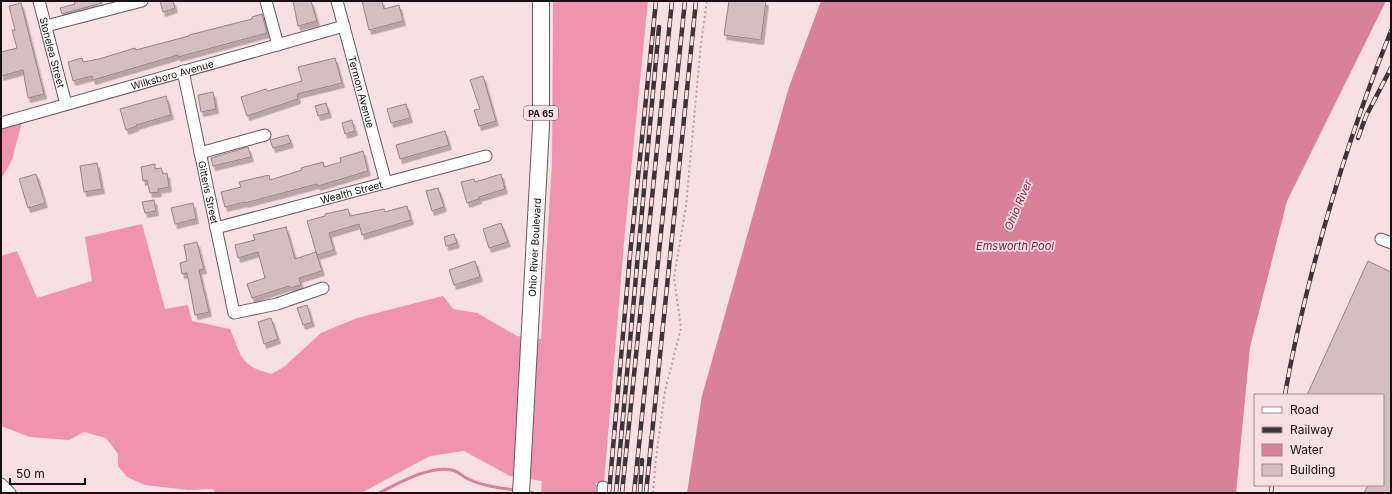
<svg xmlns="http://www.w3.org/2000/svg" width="1392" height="494" viewBox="0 0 1392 494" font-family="Inter,sans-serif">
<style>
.forest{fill:#f093b0}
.water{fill:#da7f9c}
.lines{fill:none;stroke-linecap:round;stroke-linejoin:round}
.stream{stroke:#da7f9c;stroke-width:3}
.building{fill:#d4bdc3;stroke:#988288;filter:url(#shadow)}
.minor-casing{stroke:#6d595e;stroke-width:13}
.highway-casing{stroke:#6d595e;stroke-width:18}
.path{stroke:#b19ea2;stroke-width:2;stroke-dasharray:2 3;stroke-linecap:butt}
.minor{stroke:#fff;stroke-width:11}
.highway{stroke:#fff;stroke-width:16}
.rail-casing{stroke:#3e3336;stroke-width:4.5}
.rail{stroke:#f8dfe5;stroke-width:3;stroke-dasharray:9;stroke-linecap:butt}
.labels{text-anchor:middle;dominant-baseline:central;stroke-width:3.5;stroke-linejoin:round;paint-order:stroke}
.shield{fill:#f8dfe5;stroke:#5a4d51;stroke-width:1}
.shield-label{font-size:9px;font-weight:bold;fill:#170f11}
.street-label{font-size:10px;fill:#170f11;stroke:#f8dfe5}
.water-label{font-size:11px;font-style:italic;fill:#861a48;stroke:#f8dfe5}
</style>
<defs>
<filter id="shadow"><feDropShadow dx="2.5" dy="4.5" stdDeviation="0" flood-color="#0004"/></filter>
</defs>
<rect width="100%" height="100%" fill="#f8dfe5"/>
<g class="forest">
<path d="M553 1H648L625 231 604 483H596V493H541L542 481 510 476 464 451 430 456 361 493H215L213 489 188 490 145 485 127 477 118 466V454L106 438 84 432 69 440 30 437 1 426V256L17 251 37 298 92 281 85 237 142 224 165 309 188 305 192 321 230 329C242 357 240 366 272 374L285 366 321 333 357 318 443 296 453 309 477 313 517 336 541 339 552 164Z"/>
<path d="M1 113 6 127 22 122 12 160 1 179Z"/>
</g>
<path class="water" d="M821 1H1386L1287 201 1250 347 1236 493H687L702 396 789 87Z"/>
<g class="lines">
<g class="stream">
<path d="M526 492 533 493"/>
<path d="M379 493C399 483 430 465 452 470 458 471 463 477 468 479 483 486 500 488 516 490"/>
</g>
</g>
<g class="building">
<path d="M74 1H101L102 3 62 14 60 8 75 4Z"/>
<path d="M160 1H173L175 8 163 12Z"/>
<path d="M293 1H311L317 21 298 26Z"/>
<path d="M362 1H382L384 9 399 5 403 21 369 30Z"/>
<path d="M729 1H766L761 40 724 35Z"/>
<path d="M21 3 44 94 28 98 23 70 1 76V52L17 48 12 30H15L9 6Z"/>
<path d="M262 14 267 33 178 57V55L93 80 92 76 73 81 68 62 82 58 83 62 99 59 135 48 136 50 189 36V35L252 19V17Z"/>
<path d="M335 58 342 83 297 94 298 99 247 116 241 97 266 89 268 91 302 81 298 67Z"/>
<path d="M483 76 496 121 479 126 474 110 480 109 470 80Z"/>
<path d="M213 92 216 109 201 112 198 95Z"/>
<path d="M166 96 171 115 136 125 137 126 126 130 120 109Z"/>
<path d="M326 103 329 113 318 116 315 106Z"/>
<path d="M406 104 410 118 391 123 387 109Z"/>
<path d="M352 120 355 131 345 134 342 123Z"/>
<path d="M445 131 449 145 400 159 396 145Z"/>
<path d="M288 135 291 143 273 148 270 140Z"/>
<path d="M248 147 251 157 213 166 211 158Z"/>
<path d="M363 151 368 171 318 186 317 184 245 203V202L225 207 221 192 241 187 239 182 269 175 270 180 302 170 301 168 323 162 324 167 341 162 340 158Z"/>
<path d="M97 163 102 189 84 192 80 166Z"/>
<path d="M155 164V169L161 168 163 174 167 173 169 187 158 189 159 192 150 193 147 180 143 181 141 167Z"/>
<path d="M36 174 45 203 28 208 19 179Z"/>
<path d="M501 174 505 189 479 197V199L467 203 461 182 474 179 475 182Z"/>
<path d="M438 188 444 207 432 211 426 191Z"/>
<path d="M154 200 156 211 145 213 142 202Z"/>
<path d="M193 203 196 219 175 224 171 208Z"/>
<path d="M407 206 411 220 362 235 359 224 329 233 334 250 317 255 307 221 325 216V214L348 209 350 216 384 209 385 212Z"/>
<path d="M501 223 508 242 489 248 483 229Z"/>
<path d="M286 227 295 259 316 252 322 271 299 278 301 285 290 288 289 286 252 298 247 284 265 278 258 252 238 258 235 245 255 240 253 235Z"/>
<path d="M454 234 457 243 446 246 444 237Z"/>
<path d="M197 242 204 269 199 270 209 312 195 315 187 273 182 274 180 263 187 261 184 245Z"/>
<path d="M475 261 480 277 454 285 449 270Z"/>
<path d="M1368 261 1391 272V493H1364L1368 485H1383V395H1307Z"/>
<path d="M307 305 312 322 303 325 297 308Z"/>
<path d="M271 318 278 339 264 344 258 322Z"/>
</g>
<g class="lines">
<g class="minor-casing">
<g id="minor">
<path id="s1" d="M39 1 66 104"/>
<path d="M266 1 278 45"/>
<path id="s2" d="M337 1 386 183"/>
<path d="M46 26 142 1"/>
<path id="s3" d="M183 71 234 313 277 304 323 288"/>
<path id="s4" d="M1 123 344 26"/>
<path d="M200 153 265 135"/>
<path id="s5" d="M216 228 486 156"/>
<path d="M1381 239 1391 243"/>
<path d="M1 484 10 493"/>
<path d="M603 493V487"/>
</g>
</g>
<g class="highway-casing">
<g id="highway">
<path id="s6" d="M521 493 541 126V1"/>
</g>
</g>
<path class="path" d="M653 493 656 458 665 391 681 328 674 278 686 206 701 43 707 1"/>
<use href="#minor" class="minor"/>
<use href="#highway" class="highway"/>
<g class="rail-casing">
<g id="rail">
<path d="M1358 138 1366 116 1391 68"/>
<path d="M1285 395C1291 359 1299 324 1308 288 1330 200 1357 115 1391 31"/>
<path d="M609 493 630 255 656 1"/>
<path d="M616 493 659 27"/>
<path d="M622 493 672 1"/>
<path d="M634 493 685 1"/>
<path d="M640 493 642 460"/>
<path d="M646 493 696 1"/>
<path d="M1271 493 1272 485"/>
</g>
</g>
<use href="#rail" class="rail"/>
</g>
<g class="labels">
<rect class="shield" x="524" y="106" width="34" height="14" rx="3"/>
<g class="shield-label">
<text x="541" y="113">PA 65</text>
</g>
<g class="street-label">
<text stroke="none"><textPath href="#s1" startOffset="53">Stonelea Street</textPath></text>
<text stroke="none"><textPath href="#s4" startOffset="178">Wilksboro Avenue</textPath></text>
<text stroke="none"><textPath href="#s2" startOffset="94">Termon Avenue</textPath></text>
<text stroke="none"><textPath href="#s3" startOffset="124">Gittens Street</textPath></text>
<text stroke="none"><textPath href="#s5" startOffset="140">Wealth Street</textPath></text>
<text stroke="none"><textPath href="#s6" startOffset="246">Ohio River Boulevard</textPath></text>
</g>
<g class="water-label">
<text transform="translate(1018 205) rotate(-67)">Ohio River</text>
<text x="1015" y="246">Emsworth Pool</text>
</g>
</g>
<rect width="1392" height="494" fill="none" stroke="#170f11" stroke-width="4"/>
<rect x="1254" y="394" width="130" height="92" fill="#f8dfe5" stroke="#9e8c90"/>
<rect x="1262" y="407" width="20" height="6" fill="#ffffff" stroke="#9e8c90"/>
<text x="1290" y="414" font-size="12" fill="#170f11">Road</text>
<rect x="1262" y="427" width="20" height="6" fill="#3e3336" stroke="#9e8c90"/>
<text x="1290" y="434" font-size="12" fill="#170f11">Railway</text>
<rect x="1262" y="444" width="20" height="12" fill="#da7f9c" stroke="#9e8c90"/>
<text x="1290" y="454" font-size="12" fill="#170f11">Water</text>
<rect x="1262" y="464" width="20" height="12" fill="#d4bdc3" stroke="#9e8c90"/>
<text x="1290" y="474" font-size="12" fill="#170f11">Building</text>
<path d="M10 478v6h75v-6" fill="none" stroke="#170f11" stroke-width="2"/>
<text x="16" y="478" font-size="12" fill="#170f11" stroke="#f8dfe5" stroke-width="3" paint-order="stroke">50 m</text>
</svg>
